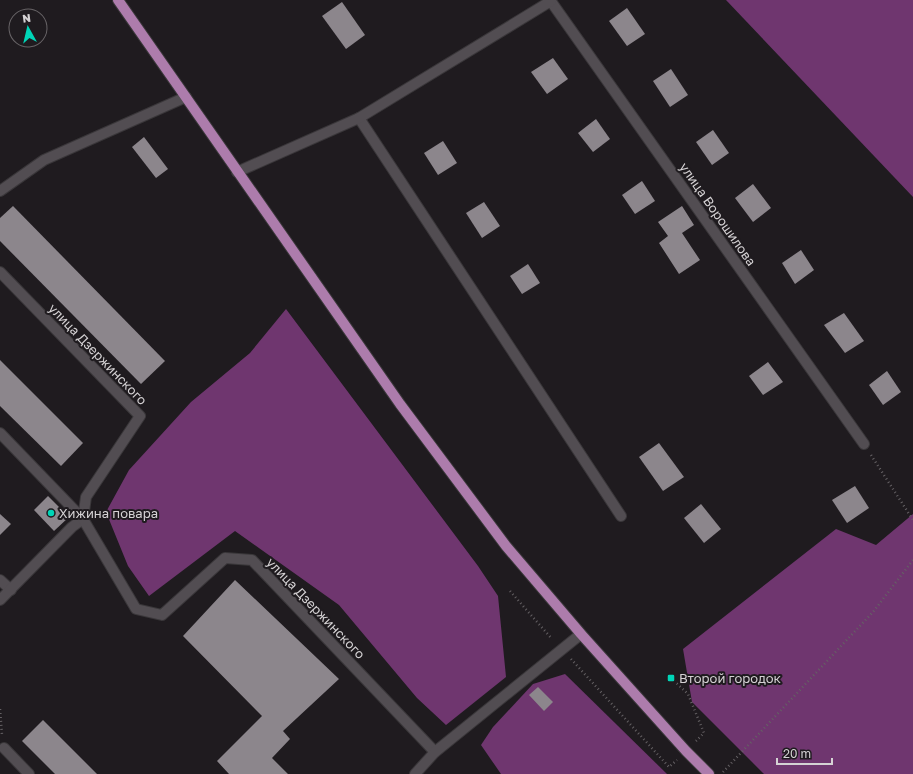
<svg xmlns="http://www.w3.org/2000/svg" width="913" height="774" viewBox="0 0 913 774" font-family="'Golos Text',sans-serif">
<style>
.forest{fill:#6f366f}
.building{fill:#8c868c}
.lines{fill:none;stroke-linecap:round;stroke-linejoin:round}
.service-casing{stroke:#3a373a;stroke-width:12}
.minor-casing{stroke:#3a373a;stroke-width:12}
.primary-casing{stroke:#3a373a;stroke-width:12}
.path{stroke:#656164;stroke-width:2.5;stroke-dasharray:1 3;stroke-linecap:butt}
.service{stroke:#524d52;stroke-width:10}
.minor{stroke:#524d52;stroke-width:10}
.primary{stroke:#ad7cac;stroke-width:10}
.poi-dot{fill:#00d5b7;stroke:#1f1b1f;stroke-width:1.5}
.labels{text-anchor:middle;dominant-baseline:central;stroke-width:4;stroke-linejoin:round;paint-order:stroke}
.street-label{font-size:13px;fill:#d5d2d4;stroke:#1f1b1f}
.poi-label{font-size:13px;fill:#d5d2d4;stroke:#1f1b1f;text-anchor:start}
</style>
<rect width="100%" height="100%" fill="#1f1b1f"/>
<g class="forest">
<path d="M726 0H913V197Z"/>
<path d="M286 309 478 566 498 596 506 677 446 725 417 698 339 605 235 531 149 596 128 566 106 512 129 470 191 402 250 353Z"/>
<path d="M913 514V774H764L692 702 683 649 836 529 876 545Z"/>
<path d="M565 674 667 774H501L481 745 493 727 533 684Z"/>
</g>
<g class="building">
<path d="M342 2 365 35 346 49 322 16Z"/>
<path d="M627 8 645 34 627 46 609 21Z"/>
<path d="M553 58 568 79 547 94 531 72Z"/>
<path d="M671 69 688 95 670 107 653 81Z"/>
<path d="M596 119 610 139 593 152 578 133Z"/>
<path d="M713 130 729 153 712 165 696 142Z"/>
<path d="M144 137 168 169 156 178 132 147Z"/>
<path d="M443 141 457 163 438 175 424 153Z"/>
<path d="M642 181 655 201 635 214 622 195Z"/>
<path d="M753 184 771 208 753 222 735 198Z"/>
<path d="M484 202 500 226 482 238 466 213Z"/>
<path d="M13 206 165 361 141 384 0 241V218Z"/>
<path d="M682 206 694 225 682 233 700 260 679 274 659 243 668 236 658 222Z"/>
<path d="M801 250 814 270 795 284 782 263Z"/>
<path d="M528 264 540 283 522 294 510 276Z"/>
<path d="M844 313 864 341 845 353 824 325Z"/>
<path d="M0 360 83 443 61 466 0 406Z"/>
<path d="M768 362 783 382 763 395 749 376Z"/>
<path d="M887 371 901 392 883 405 869 385Z"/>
<path d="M659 443 684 477 663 491 639 457Z"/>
<path d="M855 486 869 508 847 523 832 500Z"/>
<path d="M48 496 69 517 54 531 34 510Z"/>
<path d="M701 504 721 529 704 543 684 518Z"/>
<path d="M0 514 11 524 0 535Z"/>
<path d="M235 580 339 679 283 731 290 739 272 758 288 774H229L217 761 262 716 183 636Z"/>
<path d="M538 687 553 702 544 711 529 695Z"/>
<path d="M43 720 97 774H55L22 741Z"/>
</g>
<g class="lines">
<g class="service-casing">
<g id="service">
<path d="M0 433 83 519"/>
<path d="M0 580 11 590"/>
<path d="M0 600 72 527 83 519"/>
<path d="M4 748 29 774"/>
</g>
</g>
<g class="minor-casing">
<g id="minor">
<path d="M550 0 864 444"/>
<path d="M359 118 621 516"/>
<path d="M237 172 359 118 551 1"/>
<path d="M0 191 44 160 186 97"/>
<path d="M0 272 140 416 86 497 83 519 136 609 162 615 225 558 252 560 435 752"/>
<path d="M415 774 435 752 581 634"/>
</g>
</g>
<g class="primary-casing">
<path id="primary" d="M118 0 400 404 506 546 581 634 686 751 709 774"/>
</g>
<g class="path">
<path d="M871 455 913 520"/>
<path d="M510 591 552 639"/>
<path d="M571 659 669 767 677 760"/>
<path d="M671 678 688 694 704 733 696 741"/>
<path d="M0 709 2 735"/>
<path d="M723 772 873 612 913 560"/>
</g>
<use href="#service" class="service"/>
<use href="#minor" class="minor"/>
<use href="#primary" class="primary"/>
</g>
<g class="poi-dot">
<circle cx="51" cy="513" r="4"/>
<rect x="667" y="674" width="8" height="8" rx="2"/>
</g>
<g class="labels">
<g class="street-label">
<text transform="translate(718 214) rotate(55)">улица Ворошилова</text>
<text transform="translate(98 354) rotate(46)">улица Дзержинского</text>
<text transform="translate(316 608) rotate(46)">улица Дзержинского</text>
</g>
<g class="poi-label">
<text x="59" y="513">Хижина повара</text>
<text x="679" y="678">Второй городок</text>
</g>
</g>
<g transform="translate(28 28) rotate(352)"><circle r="19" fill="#1f1b1f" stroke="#686467"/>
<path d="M0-3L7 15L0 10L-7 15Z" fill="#00d5b7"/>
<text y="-6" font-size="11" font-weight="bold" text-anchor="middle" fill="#d5d2d4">N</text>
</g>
<path d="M777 758v6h55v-6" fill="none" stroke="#d5d2d4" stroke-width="2"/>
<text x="783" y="758" font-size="12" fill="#d5d2d4" stroke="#1f1b1f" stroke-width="3" paint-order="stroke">20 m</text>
</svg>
